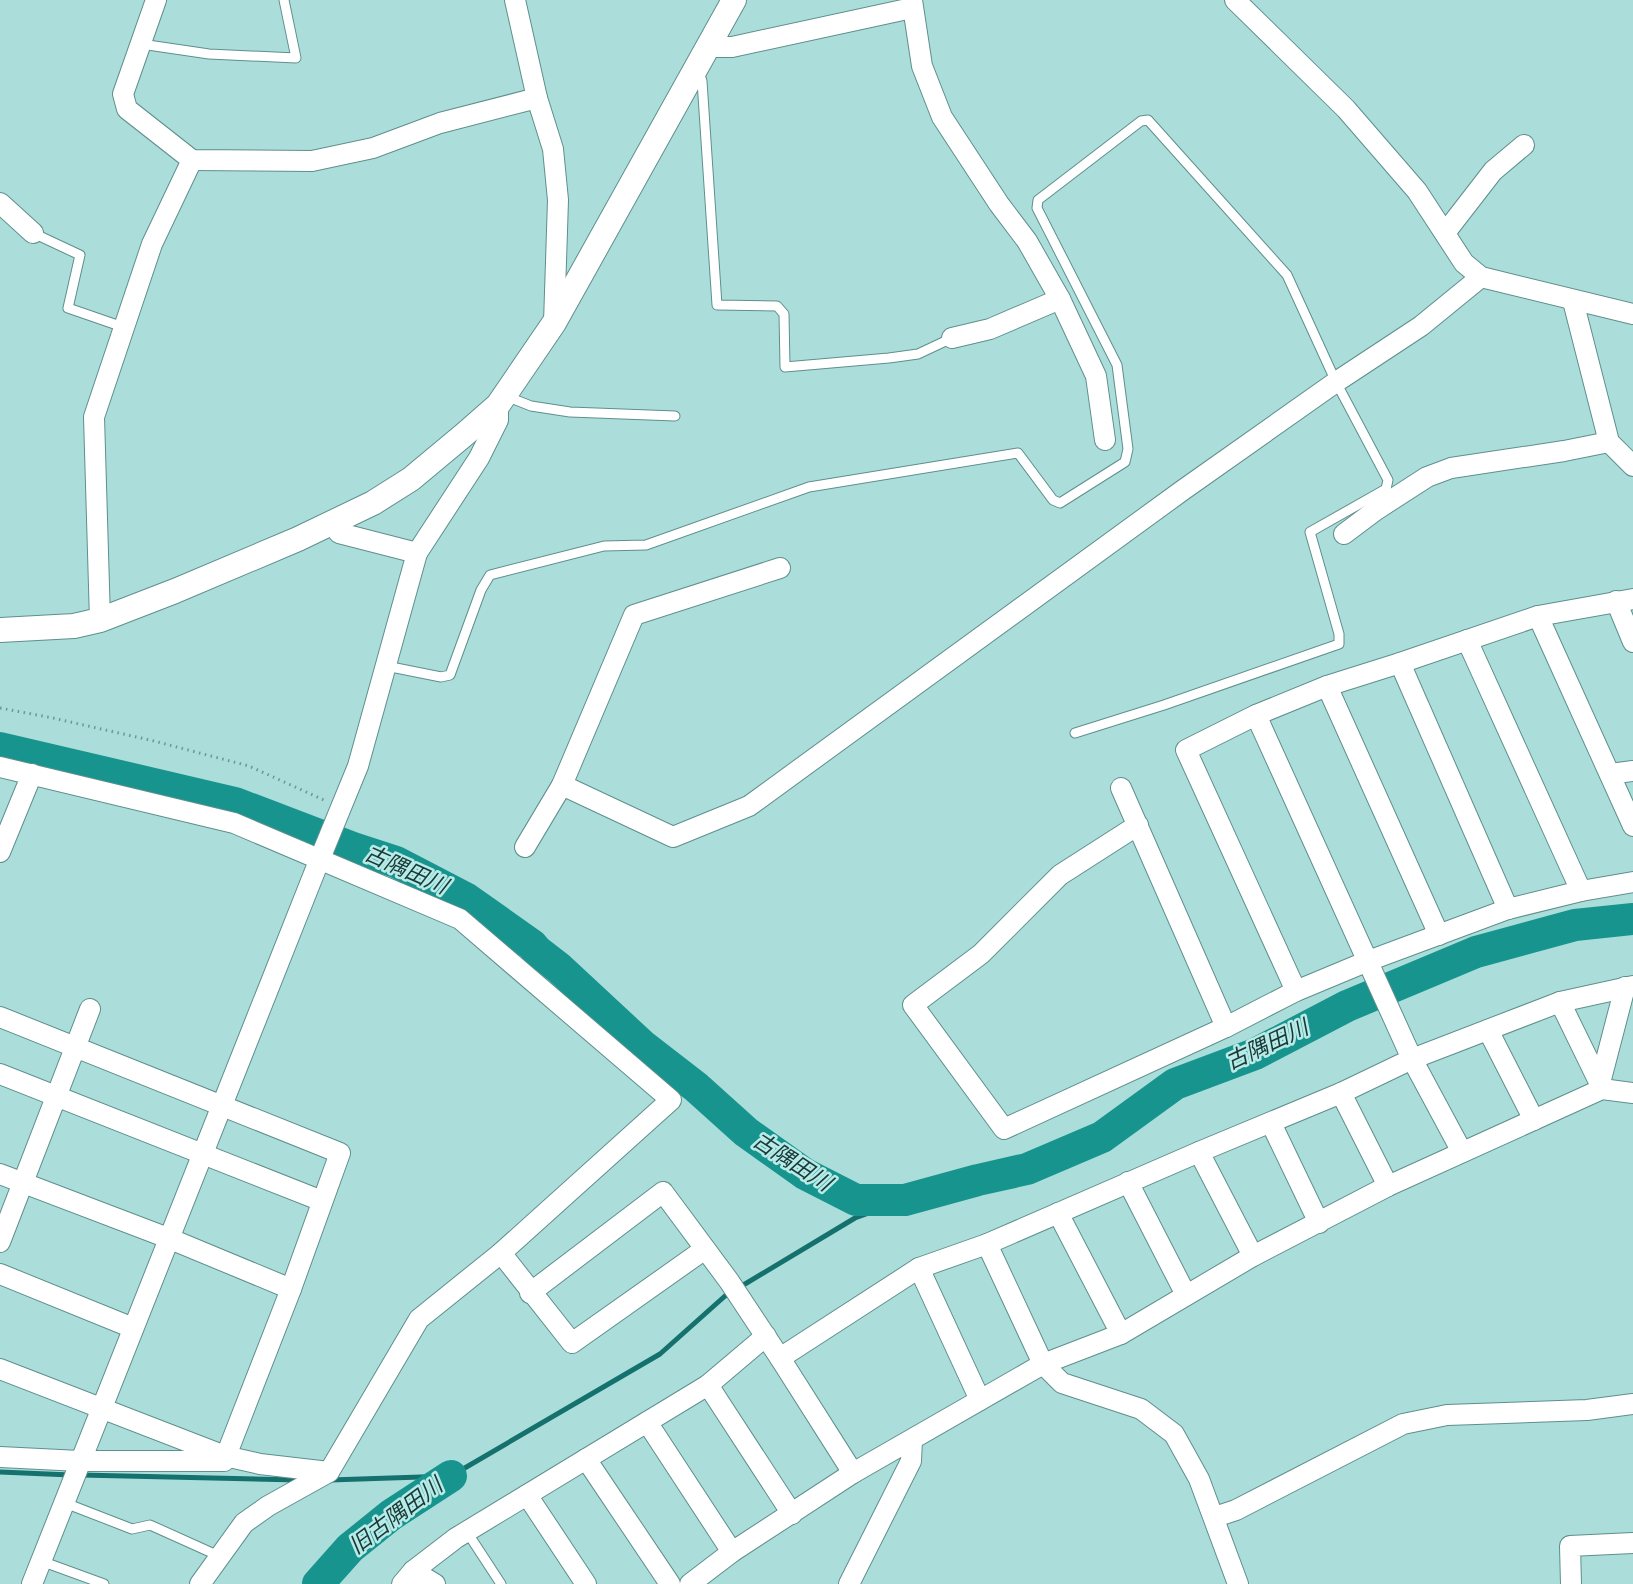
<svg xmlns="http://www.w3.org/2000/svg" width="1633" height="1584" viewBox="0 0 1633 1584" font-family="'Alegreya Sans','Noto Sans JP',sans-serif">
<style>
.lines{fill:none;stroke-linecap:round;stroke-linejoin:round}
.stream{stroke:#14716d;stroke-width:5}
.river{stroke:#18948f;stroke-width:32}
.service-casing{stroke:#5e8f8c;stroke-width:11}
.minor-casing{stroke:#5e8f8c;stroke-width:22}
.tertiary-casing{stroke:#5e8f8c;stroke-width:26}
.path{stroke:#6f9693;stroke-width:3;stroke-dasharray:1.5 4.5;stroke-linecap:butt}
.service{stroke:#fff;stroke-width:9}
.minor{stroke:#fff;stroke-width:20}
.tertiary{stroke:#fff;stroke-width:24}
.labels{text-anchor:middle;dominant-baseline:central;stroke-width:5;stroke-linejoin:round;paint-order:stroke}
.water-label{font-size:22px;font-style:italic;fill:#183937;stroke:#b8ebe7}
</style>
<rect width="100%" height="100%" fill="#abdeda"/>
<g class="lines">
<g class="stream">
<path d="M0 1472 71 1475"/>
<path d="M81 1475 299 1480"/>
<path d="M330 1480 451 1476 660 1354 725 1296 855 1218 905 1200"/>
</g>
<g class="river">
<path d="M0 748 235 803 353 848 396 862 467 899 532 945 537 951 559 968 643 1046 696 1087 746 1132 805 1174 856 1200H905L978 1180 1027 1169 1102 1137 1175 1084 1255 1054 1347 1006 1476 952 1575 925 1633 919"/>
<path d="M318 1584 350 1548 391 1515 451 1476"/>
</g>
<g class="service-casing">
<g id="service">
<path d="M141 44 209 54 296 58 284 0"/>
<path d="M698 70 702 81 717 305 777 306 784 314 785 367 889 358 918 354 952 338"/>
<path d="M33 233 80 255 68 308 123 327"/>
<path d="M506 396 531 406 570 412 675 416"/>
<path d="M386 666 441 677 450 675 481 590 490 575 604 546 646 545 809 487 1018 453 1053 500 1060 503 1125 462 1128 449 1117 365 1037 208 1038 200 1141 121 1148 120 1287 275 1336 382 1388 480 1386 489 1310 532 1339 634V644L1164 705 1075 733"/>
<path d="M65 1503 132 1529 150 1525 219 1556"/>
<path d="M467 1532 501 1584"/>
<path d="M41 1561 104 1584"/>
</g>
</g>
<g class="minor-casing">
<g id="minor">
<path d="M156 0 123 94 127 109 192 160 312 161 373 148 440 123 537 98"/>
<path d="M515 0 537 98 553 149 558 200 554 323"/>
<path d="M912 0 922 66 942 117 999 204 1027 241 1060 299 1096 376 1105 440"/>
<path d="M1235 0 1346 109 1417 191 1464 263 1481 277 1633 314"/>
<path d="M709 47H732L912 8"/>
<path d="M0 203 33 233"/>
<path d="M1445 233 1493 171 1524 145"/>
<path d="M1573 301 1609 442 1633 466"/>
<path d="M952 338 990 329 1060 299"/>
<path d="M1344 534 1376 510 1427 477 1451 468 1564 451 1609 442"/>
<path d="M417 553 479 458 498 420V405"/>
<path d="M1616 601 1633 642"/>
<path d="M1538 616 1633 826"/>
<path d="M100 620 94 417 152 244 192 160"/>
<path d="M1467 640 1581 891"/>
<path d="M1400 663 1508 909"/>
<path d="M1327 686 1439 935"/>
<path d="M1256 715 1412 1059 1462 1152"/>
<path d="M0 767 234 823 460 919 671 1100 501 1253 419 1319 329 1472 268 1506 244 1523 200 1584"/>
<path d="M1610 774 1633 771"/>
<path d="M562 785 673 837 749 806 1183 490 1336 382 1421 326 1481 277"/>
<path d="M1121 788 1226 1027"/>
<path d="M1138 825 1060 875 981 954 913 1005 1004 1129 1226 1027 1296 991 1368 961 1508 909 1581 891 1633 882"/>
<path d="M525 847 562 785 634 615 780 568"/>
<path d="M0 852 32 774"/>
<path d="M1296 991 1186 750 1256 715 1327 686 1400 663 1538 616 1633 599"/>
<path d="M1560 1002 1601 1086"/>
<path d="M0 1017 340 1153 291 1289 224 1461H80L0 1457"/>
<path d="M1488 1030 1534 1120"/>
<path d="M0 1074 322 1201"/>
<path d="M1600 1083 1625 987"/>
<path d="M1341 1093 1388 1186"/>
<path d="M1271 1123 1319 1223"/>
<path d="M1199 1152 1253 1256"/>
<path d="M0 1174 168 1238 291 1289"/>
<path d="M1128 1182 1186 1295"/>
<path d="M1058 1213 1121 1334"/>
<path d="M0 1242 90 1009"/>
<path d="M987 1244 1043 1364 1062 1383 1141 1409 1174 1434 1199 1479 1238 1584"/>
<path d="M501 1253 572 1343 705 1249"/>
<path d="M919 1268 980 1400"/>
<path d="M0 1274 133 1328"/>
<path d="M530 1293 663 1192 729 1281 780 1358 853 1473"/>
<path d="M780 1358 919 1268 987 1244 1199 1152 1341 1093 1412 1059 1560 1002 1633 986"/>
<path d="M0 1369 225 1456 260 1464 329 1472"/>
<path d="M708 1385 792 1514"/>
<path d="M647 1422 732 1552"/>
<path d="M586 1459 670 1584"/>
<path d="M527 1495 586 1584"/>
<path d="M1215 1517 1236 1510 1403 1424 1447 1415 1587 1410 1633 1404"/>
<path d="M413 1571 435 1584"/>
<path d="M32 1584 319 861 358 766 417 553 339 533 332 523"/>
<path d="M402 1584 413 1571 456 1538 708 1385 766 1336"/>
<path d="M690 1584 732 1552 853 1473 1043 1364 1121 1334 1253 1256 1388 1186 1602 1089 1633 1093"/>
<path d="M849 1584 911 1461 912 1440"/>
<path d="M1571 1584 1570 1546 1633 1543"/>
</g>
</g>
<g class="tertiary-casing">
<path id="tertiary" d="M0 630 74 626 100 620 175 591 298 539 373 503 411 479 465 434 498 405 554 323 734 0"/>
</g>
<path class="path" d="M0 708 53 718 154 741 249 766 326 801"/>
<use href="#service" class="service"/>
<use href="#minor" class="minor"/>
<use href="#tertiary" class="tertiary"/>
</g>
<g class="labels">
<g class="water-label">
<text transform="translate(406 870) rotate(24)">古隅田川</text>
<text transform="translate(1267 1045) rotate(-25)">古隅田川</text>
<text transform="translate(792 1162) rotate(33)">古隅田川</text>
<text transform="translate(396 1516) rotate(-37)">旧古隅田川</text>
</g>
</g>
</svg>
